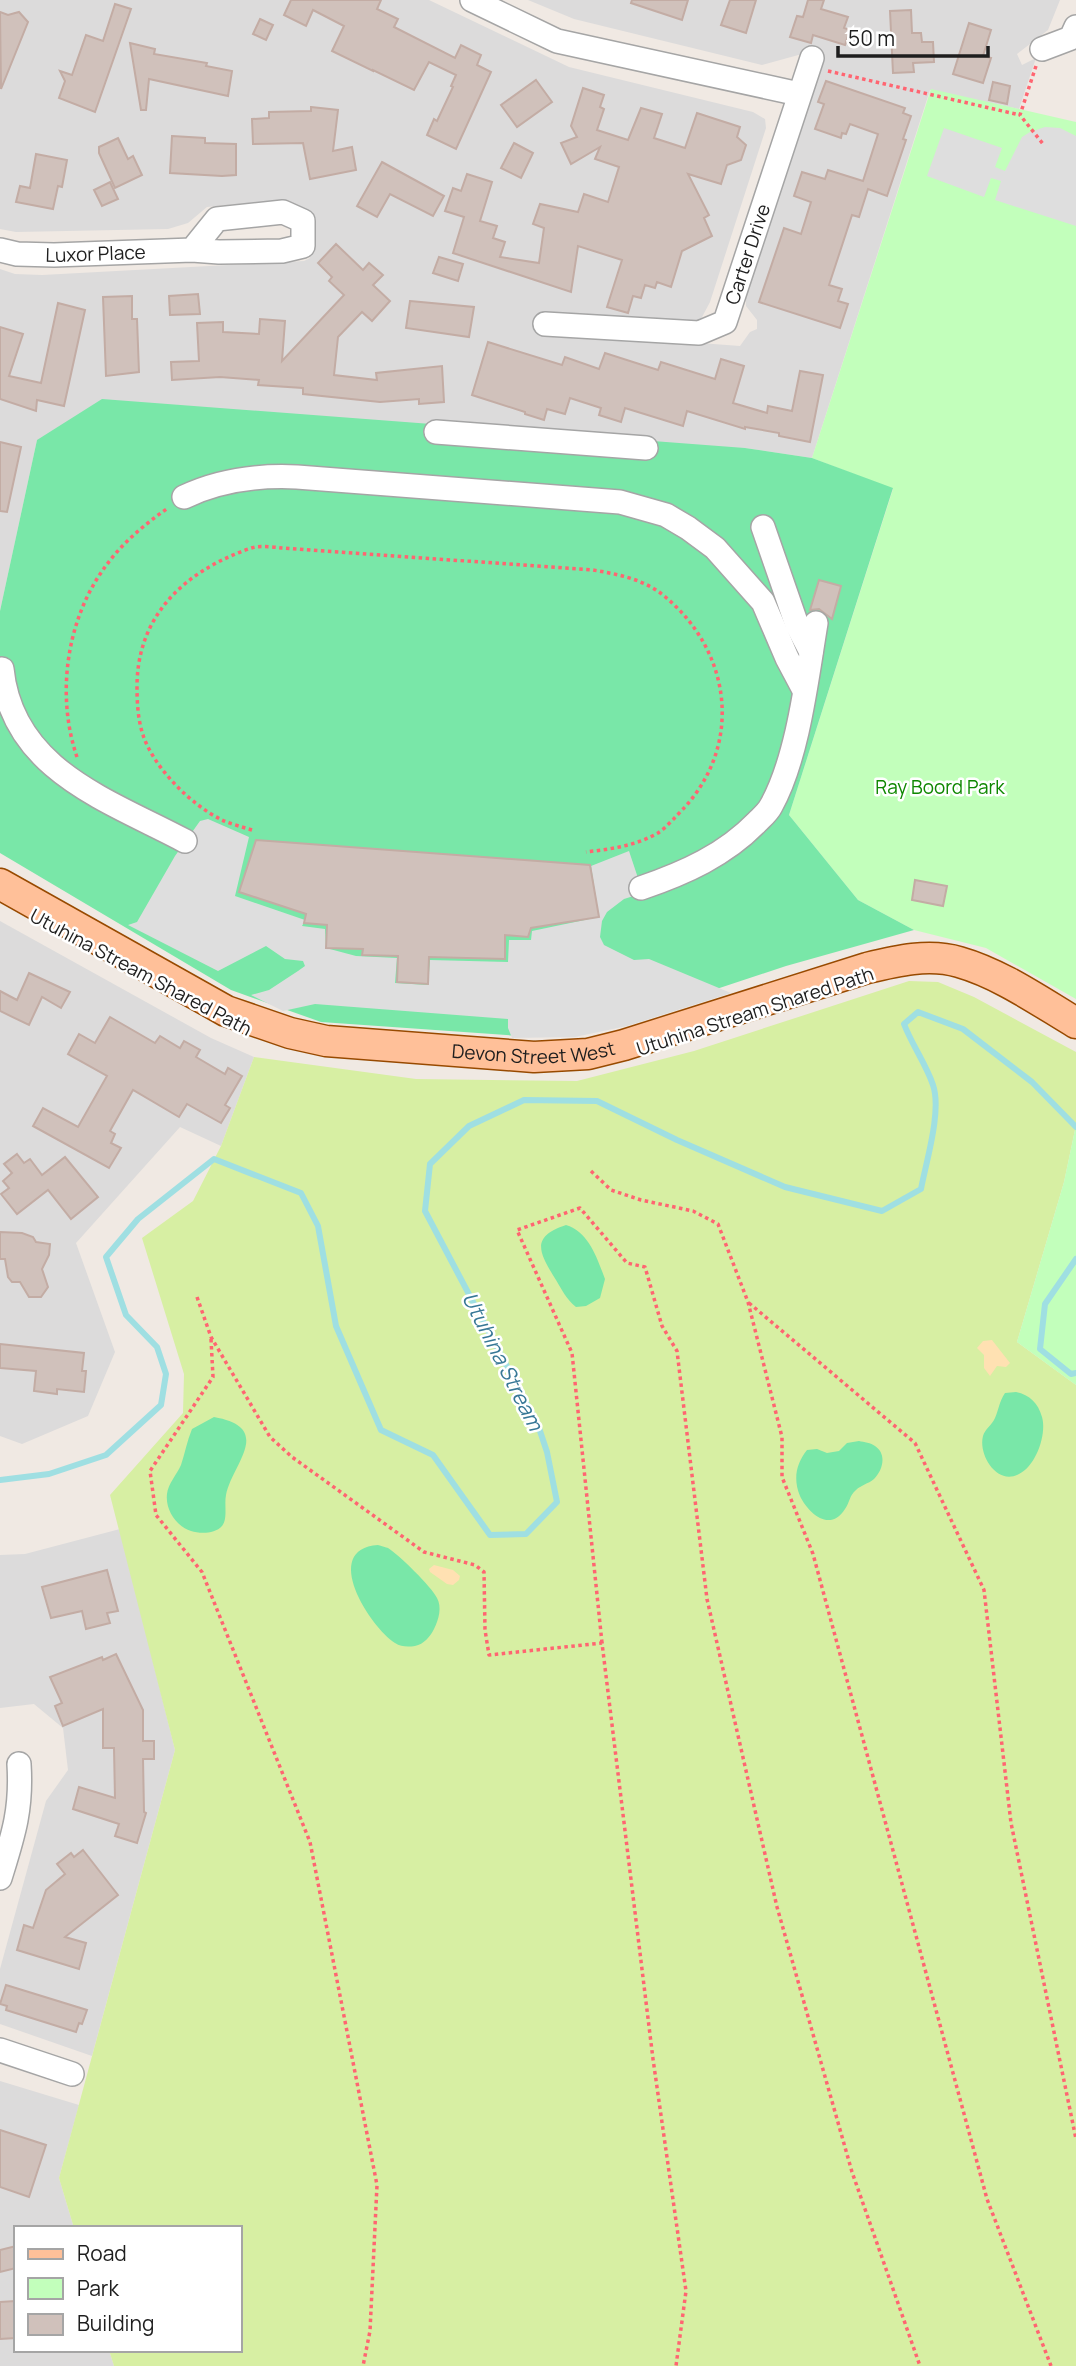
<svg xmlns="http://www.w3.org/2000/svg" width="1076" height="2366" viewBox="0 0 1076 2366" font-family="Manrope,sans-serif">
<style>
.residential{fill:#dcdbdb}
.grass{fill:#d7efa3}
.sand{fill:#ffe1b2}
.park{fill:#c2ffbb}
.pitch{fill:#79e7a8}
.parking{fill:#dedede}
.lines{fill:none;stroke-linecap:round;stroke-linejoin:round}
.stream{stroke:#9fdfe2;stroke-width:6}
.building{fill:#d0c1bb;stroke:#c3aca4;stroke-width:2}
.minor-casing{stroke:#a5a5a5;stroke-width:26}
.major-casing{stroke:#984a00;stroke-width:33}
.path{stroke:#ff6571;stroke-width:3.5;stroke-dasharray:3.5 3.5;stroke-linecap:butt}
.minor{stroke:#fff;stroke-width:23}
.major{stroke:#ffc099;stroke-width:30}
.labels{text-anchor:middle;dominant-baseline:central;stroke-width:5;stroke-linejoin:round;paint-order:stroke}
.street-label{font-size:19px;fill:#1e1e1e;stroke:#fff}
.park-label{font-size:19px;fill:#0e8701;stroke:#fff}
.water-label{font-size:21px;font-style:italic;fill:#377896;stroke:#fff}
</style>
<rect width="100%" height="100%" fill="#f0e9e3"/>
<g class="residential">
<path d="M0 0H429L569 67 753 112 765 119 766 128 710 302 701 319 694 322 700 343 740 346 750 332 757 329V320L746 306V298L820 61 813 55 802 54 762 65 574 19 528 0H1060L1048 30 1017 54 1022 65 1036 58 1019 109 930 90 812 458 745 448 37 440 0 611V269L15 274 42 275 304 261 310 258 311 251 306 209 269 201 207 207 188 223 168 229 16 232 0 229Z"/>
<path d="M0 921 211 1038 254 1057 221 1146 180 1127 76 1243 115 1352 88 1416 22 1444 0 1436Z"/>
<path d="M120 1529 175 1750 92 2056 0 2024V1969L46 1801 68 1770 63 1728 34 1704 0 1708V1555L25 1554Z"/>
<path d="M0 2081 79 2105 59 2178 74 2228H16V2350H109L114 2366H0Z"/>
</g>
<path class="grass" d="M909 981 938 982 974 997 1076 1052V1125L1064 1182 1017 1342 1076 1385V2366H114L109 2350H240V2228H74L59 2178 175 1750 110 1495 183 1413 184 1374 142 1238 193 1201 221 1146 254 1057 416 1079 577 1081 694 1051Z"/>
<g class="sand">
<path d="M992 1340 1010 1363 1006 1367 997 1366 990 1376 984 1368V1355L977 1348 983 1341Z"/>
<path d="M434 1565 453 1570 460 1576 459 1580 453 1585 447 1584 430 1572 429 1569Z"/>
</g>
<g class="park">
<path d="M931 89 1076 122V999L986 948 914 930 858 900 789 815 893 489 812 458Z"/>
<path d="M1076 1125V1385L1017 1342 1064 1182Z"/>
</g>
<g class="pitch">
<path d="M102 399 745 448 812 458 893 488 789 815 858 900 914 930 786 966 614 1023 533 1037 321 1022 231 990 0 853V611L37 440Z"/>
<path d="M566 1225C589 1232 597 1258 605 1279L600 1298 586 1306 576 1307C566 1299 562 1290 556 1280 540 1254 529 1237 566 1225Z"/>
<path d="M1016 1392C1030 1395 1038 1403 1042 1417 1047 1434 1036 1466 1019 1474 997 1486 978 1455 983 1436 985 1429 992 1425 995 1418 999 1409 999 1402 1005 1393Z"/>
<path d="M214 1417C275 1428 232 1464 226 1495 224 1504 228 1519 222 1526 215 1534 200 1534 191 1531 177 1527 165 1510 167 1494 168 1484 177 1474 181 1465 185 1453 187 1441 192 1429Z"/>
<path d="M859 1441C864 1442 871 1443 875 1446 887 1454 883 1470 874 1479 868 1484 861 1485 856 1490 849 1496 850 1502 845 1509 830 1533 808 1513 800 1496 793 1479 796 1464 807 1450L817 1449 827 1453 839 1451 847 1443Z"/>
<path d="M378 1545C379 1545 387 1548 388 1548 398 1554 432 1587 437 1598 442 1607 439 1619 434 1629 430 1637 424 1644 415 1646 408 1647 401 1647 395 1643 370 1627 320 1549 378 1545Z"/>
</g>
<g class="parking">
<path d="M1045 127 1060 128 1076 136V226L995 200 1001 181 991 178 984 197 927 176 944 128 1002 148 995 167 1005 171 1022 137 1030 132Z"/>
<path d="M208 819 249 837 235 896 305 920 302 926 325 929 326 948 356 956 397 958 395 983 428 985 430 960 508 962 509 940H531L532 931 599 917 591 866 629 851 643 893 624 899 607 912 602 921 600 937 604 945 634 960 649 959 731 993 627 1026 575 1037 512 1038 508 1028V1019L315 1004 283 1011 251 995 269 990 298 971 305 966 303 961 285 959 266 946 218 971 128 925 137 922 175 856 200 821Z"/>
</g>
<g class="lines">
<g class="stream">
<path d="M1076 1259 1045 1304 1040 1349 1071 1374 1076 1373"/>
<path d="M0 1480 49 1474 106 1455 161 1405 166 1374 157 1347 126 1315 106 1257 138 1219 214 1159 301 1193 318 1226 336 1326 381 1430 433 1455 490 1535 526 1534 557 1502 547 1452 538 1425 425 1211 430 1164 469 1126 524 1100 597 1101 677 1140 785 1187 882 1211 921 1189C926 1162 942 1111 933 1085 926 1064 912 1045 904 1024L918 1012 963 1029 1032 1082 1076 1127"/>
</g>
</g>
<g class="building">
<path d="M291 0H381L377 9 398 19 394 27 455 58 461 45 481 55 477 65 491 72 456 149 427 135 434 119 437 121 453 87 451 86 456 75 429 62 414 90 373 70V71L332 51 344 26 313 10 306 26 284 15Z"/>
<path d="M632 0H688L682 20 631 3Z"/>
<path d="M730 0H756L746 33 721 25Z"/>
<path d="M808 0H824L821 9 848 17 844 28 850 30 845 45 813 35 811 43 790 37 797 16 803 17Z"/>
<path d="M115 4 131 9 95 112 59 98 65 81 60 71 72 75 86 35 103 41Z"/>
<path d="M911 10 912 33H921L922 42H933L934 62 913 63 914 72 893 73 890 11Z"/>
<path d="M0 12 8 15 19 12 28 22 1 89Z"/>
<path d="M260 19 273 25 266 40 253 34Z"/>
<path d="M969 23 991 30 983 56 991 58 983 83 953 74Z"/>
<path d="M130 43 155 49 154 54 207 63 206 66 232 71 228 96 149 79 146 110H141Z"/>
<path d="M536 80 552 102 517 127 501 105Z"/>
<path d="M826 81 905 108 903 113 911 116 903 139 906 140 887 196 868 189 859 217 852 215 829 285 842 289 838 301 848 304 840 328 759 302 784 228 801 234 811 202 794 196 802 172 825 179 828 170 863 181 878 134 850 124 846 134 842 133 841 138 815 129 824 104 818 102Z"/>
<path d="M993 82 1010 86 1007 104 989 100Z"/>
<path d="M583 88 604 95 600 107 604 109 597 130 628 140 641 108 662 114 654 138 685 148 697 113 740 127 737 137 746 145 741 160 727 165 721 184 688 174 709 215 704 218 712 236 682 251 671 287 657 282 655 288 645 285 641 298 633 296 628 313 607 307 622 260 578 246 571 292 453 253 464 217 445 211 453 188 461 191 467 174 492 182 480 221 497 226 493 238 505 242 500 257 539 263 544 228 533 224 540 204 578 212 584 194 608 202 619 167 595 159 600 147 571 164 561 143 577 137 571 126Z"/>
<path d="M311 107 338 110 333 151 352 147 356 170 310 179 303 143 253 144 252 119 269 118V112L311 111Z"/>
<path d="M172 136 205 138V143L236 144V175L222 176 170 173Z"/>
<path d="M118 138 128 159 133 156 142 175 115 188 99 153V147Z"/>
<path d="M514 143 533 153 521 178 501 168Z"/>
<path d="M36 154 67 160 62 187 58 186 53 209 16 202 20 186 30 188Z"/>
<path d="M382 162 444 196 433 216 390 194 377 217 357 206Z"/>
<path d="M110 182 118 199 102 206 94 190Z"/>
<path d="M336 244 363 270 369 263 383 275 373 285 390 301 372 321 362 312 338 337 334 375 377 380 376 373 442 366 444 402 419 404V399L380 402 303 394V388L258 385 259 380 220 377 172 380 171 362 199 361 197 323 223 322V332L259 334 260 319 285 321 282 361 344 295 329 281 332 277 318 263Z"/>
<path d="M439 257 463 264 458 281 433 273Z"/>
<path d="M198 294 200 314 170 315 169 296Z"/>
<path d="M132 296V319H137L139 372 106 376 103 297Z"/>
<path d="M410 301 474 307 469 337 406 328Z"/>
<path d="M58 303 85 310 64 406 37 400 36 411 0 399V327L23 334 9 376 41 383Z"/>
<path d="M488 342 562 365 565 357 599 369 605 353 658 370 661 362 715 379 721 359 744 366 733 403 767 413 768 406 792 411 800 371 823 375 810 442 779 436V433L745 427V429L687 411 683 426 625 408 621 422 599 415 601 408 570 398 565 414 547 409 544 420 525 414V412L472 395Z"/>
<path d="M0 442 21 447 7 512 0 511Z"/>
<path d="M819 580 841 586 832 619 819 609 810 610Z"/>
<path d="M256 840 590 865 599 917 531 928 528 937 505 935V959L429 957 428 984 397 982 398 956 362 955 363 949 326 948 327 925 304 923 306 914 239 892Z"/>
<path d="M915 880 947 886 943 906 912 900Z"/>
<path d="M29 973 70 992 61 1008 42 997 29 1025 0 1011V991L17 1000Z"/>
<path d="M110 1017 155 1043 160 1036 180 1048 184 1041 200 1050 196 1057 225 1074 228 1068 242 1076 225 1105 230 1108 221 1123 187 1104 179 1117 133 1090 110 1131 115 1134 111 1143 121 1148 109 1168 33 1126 43 1108 78 1127 107 1076 68 1054 79 1034 95 1043Z"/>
<path d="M17 1154 24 1163 30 1159 42 1175 65 1157 98 1197 71 1219 48 1190 17 1214 1 1194 9 1188 3 1181 12 1173 4 1164Z"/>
<path d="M0 1232 22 1233 33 1237 36 1242 50 1244 49 1255 42 1269 48 1287 41 1297H29L20 1282H12L8 1277 5 1259H0Z"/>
<path d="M0 1344 84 1353 82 1371H86L84 1392 57 1389V1394L34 1391 36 1371 0 1368Z"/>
<path d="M107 1570 118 1611 107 1613 110 1623 86 1629 82 1611 51 1618 42 1587Z"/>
<path d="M116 1654 143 1710V1741H154V1759H143L144 1812 146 1813 137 1843 115 1836 119 1824 73 1809 79 1787 115 1798 114 1748H103V1709L63 1726 55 1706 62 1703 50 1677 102 1657 103 1660Z"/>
<path d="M83 1850 118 1895 65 1937 86 1943 79 1969 17 1950 24 1925 33 1928 46 1890 65 1874 57 1864 71 1853 74 1857Z"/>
<path d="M6 1985 87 2010 82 2024 79 2023 76 2032 6 2010 7 2006 0 2004Z"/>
<path d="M0 2130 46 2145 29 2197 0 2187Z"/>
<path d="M16 2246V2268L0 2272V2250Z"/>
<path d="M15 2301 16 2338 0 2339V2302Z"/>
</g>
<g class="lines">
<g class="minor-casing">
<g id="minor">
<path d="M472 0 557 41 799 94"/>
<path d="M1042 49 1071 38 1076 27"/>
<path id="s1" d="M0 250 17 254 54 255 192 250 219 252 282 251 303 246V221L283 212 217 219 192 250"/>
<path id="s2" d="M545 324 699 333 725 322 812 58"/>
<path d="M436 432 646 448"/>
<path d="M184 497C220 480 257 475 297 477L620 502 666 515 688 528 715 548 763 602 787 658 804 690"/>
<path d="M763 527 797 625 811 652"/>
<path d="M2 669C12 770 108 800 185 841"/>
<path d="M641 888C685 873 725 855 757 822 762 817 768 812 771 806 798 758 807 677 816 623"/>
<path d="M0 1878C13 1836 22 1810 19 1764"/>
<path d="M0 2050 72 2074"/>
</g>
</g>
<g class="major-casing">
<g id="major">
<path id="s3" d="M0 884 226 1011 290 1033 326 1041 534 1057 588 1054 624 1045 867 968C896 961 929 953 959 962 1001 974 1039 1001 1076 1023"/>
</g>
</g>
<g class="path">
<path d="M1036 66 1020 115 1043 144"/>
<path d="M828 71 1020 115"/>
<path d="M77 757C56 696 66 620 105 567 122 543 145 524 168 508"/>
<path d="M252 830C242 827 231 824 222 820 191 805 154 768 143 735 138 720 137 703 137 687 137 628 169 587 220 561 231 556 243 550 255 547 264 546 274 547 282 548L593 570C617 574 643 579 663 595 730 649 744 741 685 807 677 815 667 827 658 833 635 846 611 849 586 852"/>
<path d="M591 1171 611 1190 641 1200 693 1211 718 1224 748 1302 782 1437V1477L813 1554 987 2199 1051 2366"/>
<path d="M197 1297 211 1337 270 1437 292 1457 424 1552 475 1565 484 1572 485 1630 489 1655 602 1643 653 2059 686 2291 676 2366"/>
<path d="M749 1303 915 1443 984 1590 1011 1823 1076 2139"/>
<path d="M211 1339 213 1377 150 1471 156 1515 202 1572 310 1842 377 2185 370 2331 363 2366"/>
<path d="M602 1643 572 1353 517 1230 580 1208 627 1263 645 1267 662 1326 677 1351 707 1599 777 1907 852 2172 920 2366"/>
</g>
<use href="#minor" class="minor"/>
<use href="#major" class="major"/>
</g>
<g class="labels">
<g class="street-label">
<text stroke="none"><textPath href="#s1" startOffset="96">Luxor Place</textPath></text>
<text stroke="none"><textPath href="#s2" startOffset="254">Carter Drive</textPath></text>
<text transform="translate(141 972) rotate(28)">Utuhina Stream Shared Path</text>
<text transform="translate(755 1011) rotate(-18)">Utuhina Stream Shared Path</text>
<text stroke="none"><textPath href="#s3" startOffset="572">Devon Street West</textPath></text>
</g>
<g class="park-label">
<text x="940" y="787">Ray Boord Park</text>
</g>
<g class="water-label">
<text transform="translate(503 1361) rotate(63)">Utuhina Stream</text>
</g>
</g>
<rect x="14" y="2226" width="228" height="126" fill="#ffffff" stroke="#a5a5a5" stroke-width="2"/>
<rect x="28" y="2249" width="35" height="10" fill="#ffc099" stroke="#a5a5a5" stroke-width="2"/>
<text x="77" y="2261" font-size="21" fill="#1e1e1e">Road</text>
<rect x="28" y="2278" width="35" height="21" fill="#c2ffbb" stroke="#a5a5a5" stroke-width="2"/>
<text x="77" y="2296" font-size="21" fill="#1e1e1e">Park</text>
<rect x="28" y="2314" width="35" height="21" fill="#d0c1bb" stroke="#a5a5a5" stroke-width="2"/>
<text x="77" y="2331" font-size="21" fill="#1e1e1e">Building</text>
<path d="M838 46v10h150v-10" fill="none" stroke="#1e1e1e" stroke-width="3.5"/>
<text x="848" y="46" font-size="21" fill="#1e1e1e" stroke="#ffffff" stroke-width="5" paint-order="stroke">50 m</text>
</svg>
